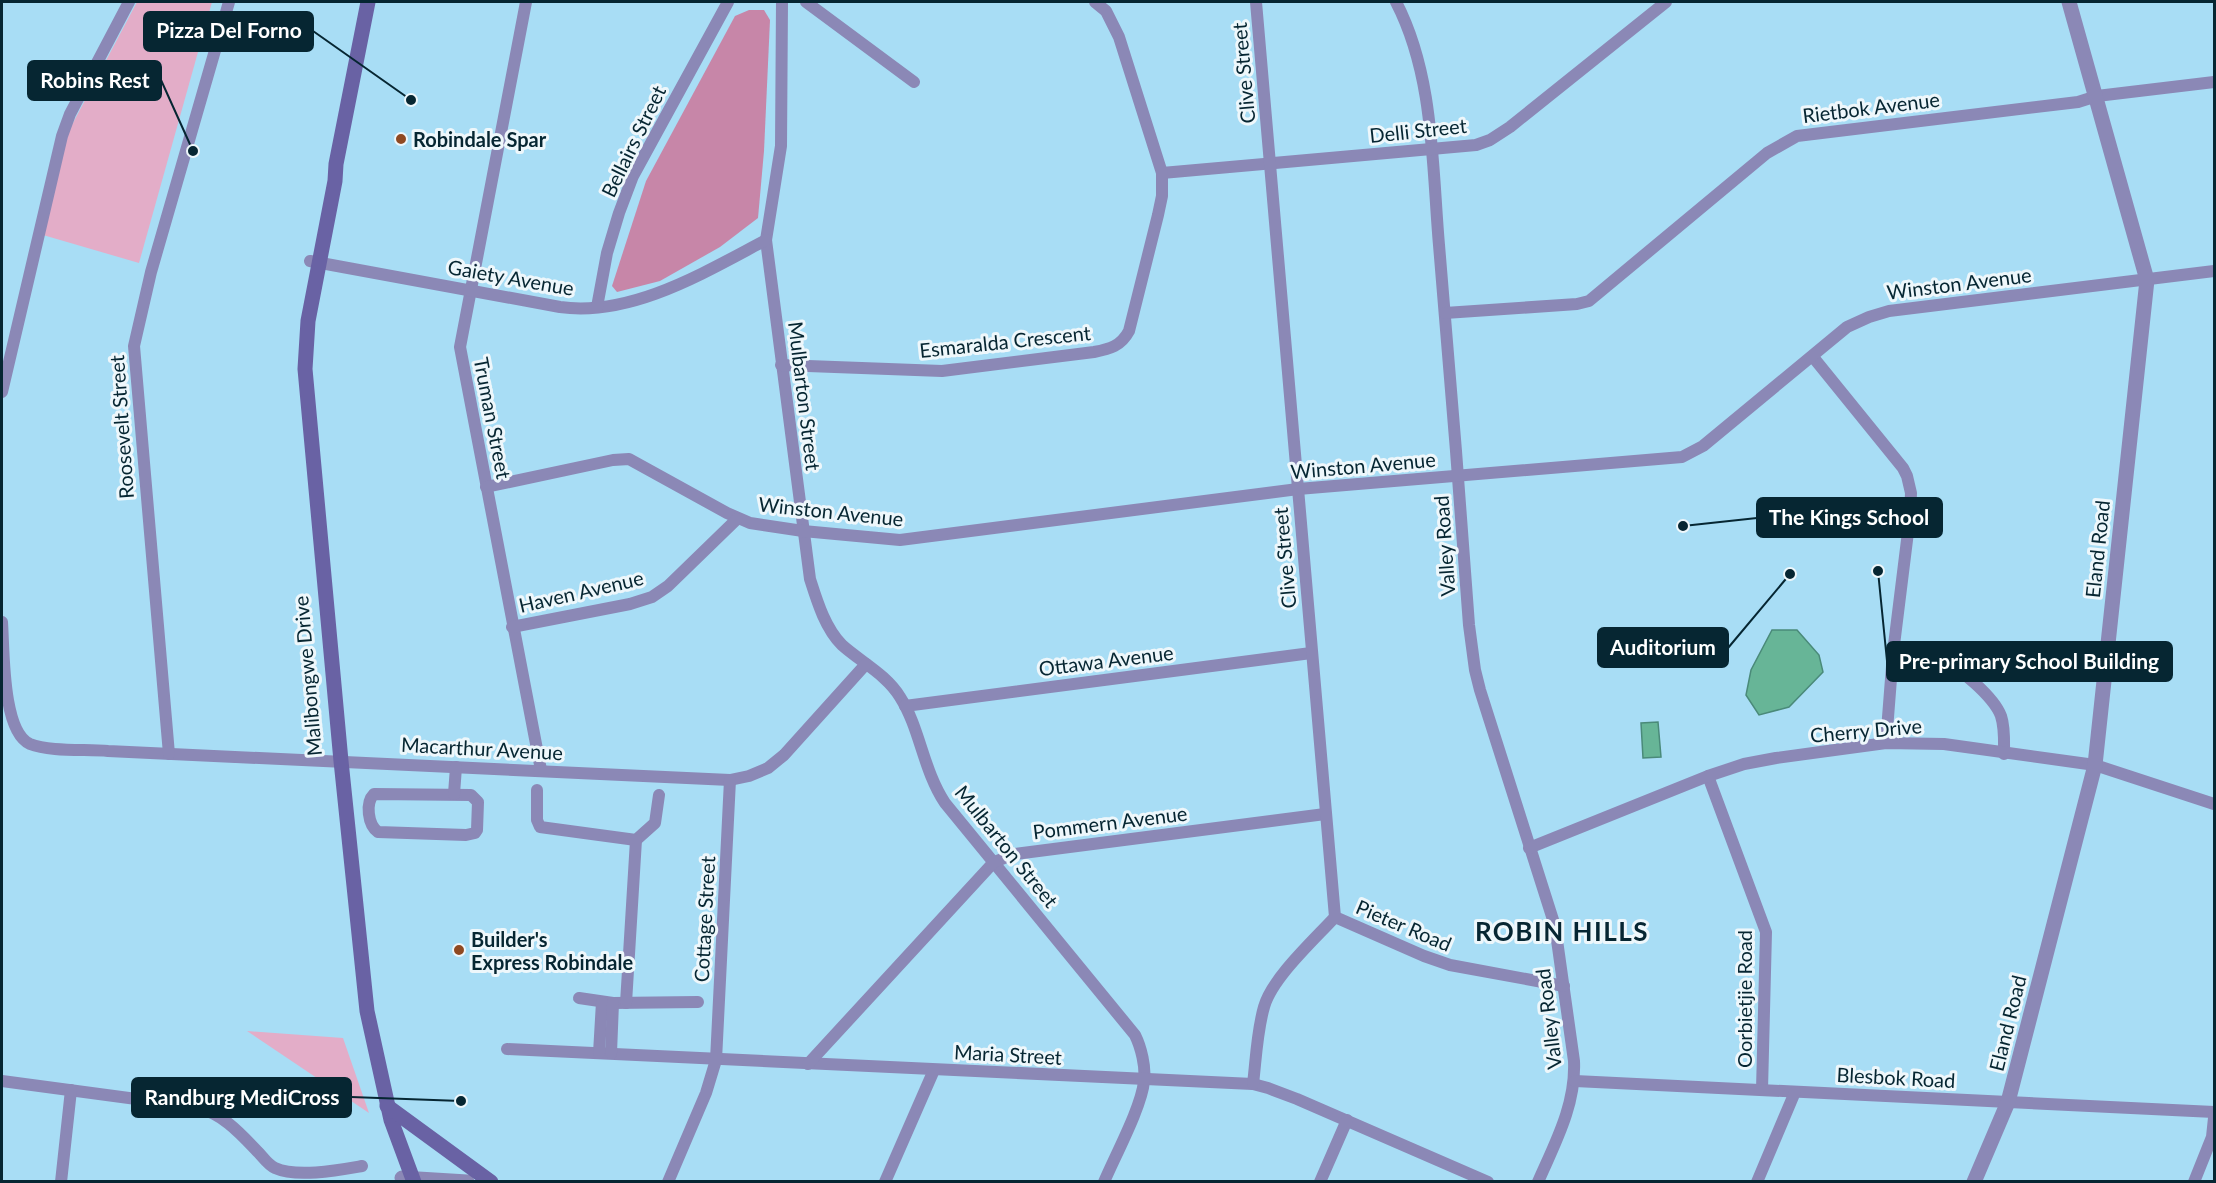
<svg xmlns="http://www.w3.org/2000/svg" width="2216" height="1183" viewBox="0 0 2216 1183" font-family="Lato,sans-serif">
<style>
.green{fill:#e3adc8}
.forest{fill:#c786a8}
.water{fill:#67b597;stroke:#4a8a79;stroke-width:1.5}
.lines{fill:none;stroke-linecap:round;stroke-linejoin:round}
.minor{stroke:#8b88b6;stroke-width:12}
.tertiary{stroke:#8b88b6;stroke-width:15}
.secondary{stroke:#6962a4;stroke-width:15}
.poi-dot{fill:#8f4922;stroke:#eef7fb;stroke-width:2}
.labels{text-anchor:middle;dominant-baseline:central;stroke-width:6;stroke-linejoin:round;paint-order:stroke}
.street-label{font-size:20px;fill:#062632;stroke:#eef7fb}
.poi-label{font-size:20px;font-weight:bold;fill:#062632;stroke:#eef7fb;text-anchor:start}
.district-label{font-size:26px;font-weight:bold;letter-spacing:1.5px;fill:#062632;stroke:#eef7fb}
.leader{fill:none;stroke:#062632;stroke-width:2}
.callout-dot{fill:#062632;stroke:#eef7fb;stroke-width:2}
.callout{fill:#062632;stroke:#062632;stroke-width:2}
.callout-label{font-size:21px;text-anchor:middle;font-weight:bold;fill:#fff}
</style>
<rect width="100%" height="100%" fill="#a8ddf5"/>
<g class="green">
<path d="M137 2H212L139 263 43 235 65 138Z"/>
<path d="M247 1031 343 1038 369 1113Z"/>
</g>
<path class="forest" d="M749 10H764L770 20 764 151 758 218 720 247 660 281 617 292 612 286 646 181 735 16Z"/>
<g class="water">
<path d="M1772 630H1797L1819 655 1823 672 1789 707 1759 715 1746 695 1751 670Z"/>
<path d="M1658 722 1661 757 1643 758 1641 723Z"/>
</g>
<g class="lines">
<g class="minor">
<path d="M526 2 460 347 541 770"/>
<path d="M782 2 781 146 766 240 810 579C817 601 825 628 842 645 861 662 887 675 900 697 920 728 923 770 945 803L1135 1035C1141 1047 1146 1067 1144 1081 1142 1106 1115 1156 1104 1182"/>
<path d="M806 2 914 82"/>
<path d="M1396 2C1434 75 1432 164 1439 245 1450 372 1460 498 1469 625L1475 670 1480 690 1555 926 1574 1061C1576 1105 1555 1143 1538 1182"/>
<path d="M1162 173 1476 145 1490 140 1510 127 1666 2"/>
<path d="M310 261 560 307C632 317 705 272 766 240"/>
<path d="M597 307 607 253 619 213 633 176 728 2"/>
<path d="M1445 313 1577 304 1589 301 1767 153 1797 136 2078 102 2097 96 2214 82"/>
<path d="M1813 357 1903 468 1907 476 1911 493 1910 516 1893 653 1886 743"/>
<path d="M781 365 942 371 1094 352C1110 349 1121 346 1129 331L1158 215 1162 196V173L1119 37 1106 11 1095 2"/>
<path d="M2 392 62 136 70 114 129 2"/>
<path d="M486 487 613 460 629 459 727 513 750 523 803 531 900 540 1298 489 1682 457 1703 446 1847 327 1869 317 1889 311 2214 271"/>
<path d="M2 622C4 649 2 732 30 744 50 752 86 749 108 751L730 780 749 776 768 768 784 755 866 664"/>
<path d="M512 627 630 604 652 597 668 586 737 519"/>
<path d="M1893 653C1909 654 1926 653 1940 659 1959 667 1994 697 2001 716 2005 728 2004 741 2004 754"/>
<path d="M905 706 1311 653"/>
<path d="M169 754 134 346 151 272 229 2"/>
<path d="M1708 776 1766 932 1762 1090"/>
<path d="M537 790V820L540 827 636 840 655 823 659 795"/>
<path d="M374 794 471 795 478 802 477 830 475 833 466 835 378 832C368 825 365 803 374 794Z"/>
<path d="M454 794 456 767"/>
<path d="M1529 848 1708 776 1744 764 1776 758 1886 743 1944 744 2095 765 2214 804"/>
<path d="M1335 917 1424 956 1450 965 1564 986"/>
<path d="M579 998 613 1003 698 1002"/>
<path d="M626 1003 636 840"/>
<path d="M507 1049 1253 1084 1268 1088 1297 1099 1488 1182"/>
<path d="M599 1053 602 1002"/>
<path d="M611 1053 613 1003"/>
<path d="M808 1064 994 862 1015 854 1325 814"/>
<path d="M2 1081 196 1107C223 1114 239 1132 258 1152 263 1157 268 1165 275 1168 297 1178 339 1170 362 1166"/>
<path d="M1575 1081 2214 1112"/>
<path d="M1253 1084C1256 1059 1257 1031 1264 1007 1272 978 1314 940 1335 917L1256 2"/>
<path d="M61 1182 71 1090"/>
<path d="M668 1182 706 1093 716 1060 730 780"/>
<path d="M885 1182 934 1070"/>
<path d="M1320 1182 1347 1120"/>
<path d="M1757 1182 1795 1092"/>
<path d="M2194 1182 2212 1137 2214 1118"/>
</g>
<g class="tertiary">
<path d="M402 1178 467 1182"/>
<path d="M1974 1182 2008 1102 2095 765 2147 280 2069 2"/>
</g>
<g class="secondary">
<path d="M368 2 336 164 335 181 308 321 305 369 341 761 367 1011 391 1120 414 1182"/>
<path d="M387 1106 491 1182"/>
</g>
</g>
<g class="poi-dot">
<circle cx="401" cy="139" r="6"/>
<circle cx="459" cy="950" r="6"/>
</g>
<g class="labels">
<g class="street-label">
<text transform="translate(1243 73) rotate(-95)">Clive Street</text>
<text transform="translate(1871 107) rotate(-7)">Rietbok Avenue</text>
<text transform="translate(1418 130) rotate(-6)">Delli Street</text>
<text transform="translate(633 141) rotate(-64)">Bellairs Street</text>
<text transform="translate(511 277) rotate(10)">Gaiety Avenue</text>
<text transform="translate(1959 283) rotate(-7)">Winston Avenue</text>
<text transform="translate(1005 341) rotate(-6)">Esmaralda Crescent</text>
<text transform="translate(805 396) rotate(83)">Mulbarton Street</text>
<text transform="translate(493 418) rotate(79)">Truman Street</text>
<text transform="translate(121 427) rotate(-94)">Roosevelt Street</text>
<text transform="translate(1363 465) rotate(-5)">Winston Avenue</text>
<text transform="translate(831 511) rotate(6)">Winston Avenue</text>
<text transform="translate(1444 546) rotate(-94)">Valley Road</text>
<text transform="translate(2097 549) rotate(-84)">Eland Road</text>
<text transform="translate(1284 558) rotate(-95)">Clive Street</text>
<text transform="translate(581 591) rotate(-13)">Haven Avenue</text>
<text transform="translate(1106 660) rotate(-7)">Ottawa Avenue</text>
<text transform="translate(307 676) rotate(-95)">Malibongwe Drive</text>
<text transform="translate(1866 730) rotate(-5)">Cherry Drive</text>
<text transform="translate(482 748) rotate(3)">Macarthur Avenue</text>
<text transform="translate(1110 822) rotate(-7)">Pommern Avenue</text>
<text transform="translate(1007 846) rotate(51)">Mulbarton Street</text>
<text transform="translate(704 919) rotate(-87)">Cottage Street</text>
<text transform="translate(1404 925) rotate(23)">Pieter Road</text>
<text transform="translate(1744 999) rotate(-90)">Oorbietjie Road</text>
<text transform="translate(1548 1019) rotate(-97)">Valley Road</text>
<text transform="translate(2007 1023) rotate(-76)">Eland Road</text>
<text transform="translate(1008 1054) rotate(3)">Maria Street</text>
<text transform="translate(1896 1077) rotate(3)">Blesbok Road</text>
</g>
<g class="poi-label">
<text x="413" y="139">Robindale Spar</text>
<text x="471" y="939">Builder's<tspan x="471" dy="23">Express Robindale</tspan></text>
</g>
<g class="district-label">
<text x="1562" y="931">ROBIN HILLS</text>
</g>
</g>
<path class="leader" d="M411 100L313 31M193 151L161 80M1683 526L1757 518M1790 574L1728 648M1878 571L1887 661M461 1101L351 1097"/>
<g class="callout-dot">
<circle cx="411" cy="100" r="6"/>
<circle cx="193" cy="151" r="6"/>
<circle cx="1683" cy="526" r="6"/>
<circle cx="1790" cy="574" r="6"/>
<circle cx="1878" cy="571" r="6"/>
<circle cx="461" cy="1101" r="6"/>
</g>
<g class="callout">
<rect x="144" y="12" width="169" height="39" rx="6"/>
<rect x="28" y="61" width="133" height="39" rx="6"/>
<rect x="1757" y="498" width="185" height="39" rx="6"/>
<rect x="1598" y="628" width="130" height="39" rx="6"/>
<rect x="1887" y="642" width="285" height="39" rx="6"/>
<rect x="132" y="1078" width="219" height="39" rx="6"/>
</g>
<g class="callout-label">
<text x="229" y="38">Pizza Del Forno</text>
<text x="95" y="88">Robins Rest</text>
<text x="1849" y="525">The Kings School</text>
<text x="1663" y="655">Auditorium</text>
<text x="2029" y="669">Pre-primary School Building</text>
<text x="242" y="1105">Randburg MediCross</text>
</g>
<rect width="2216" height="1183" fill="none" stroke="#062632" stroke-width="6"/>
</svg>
